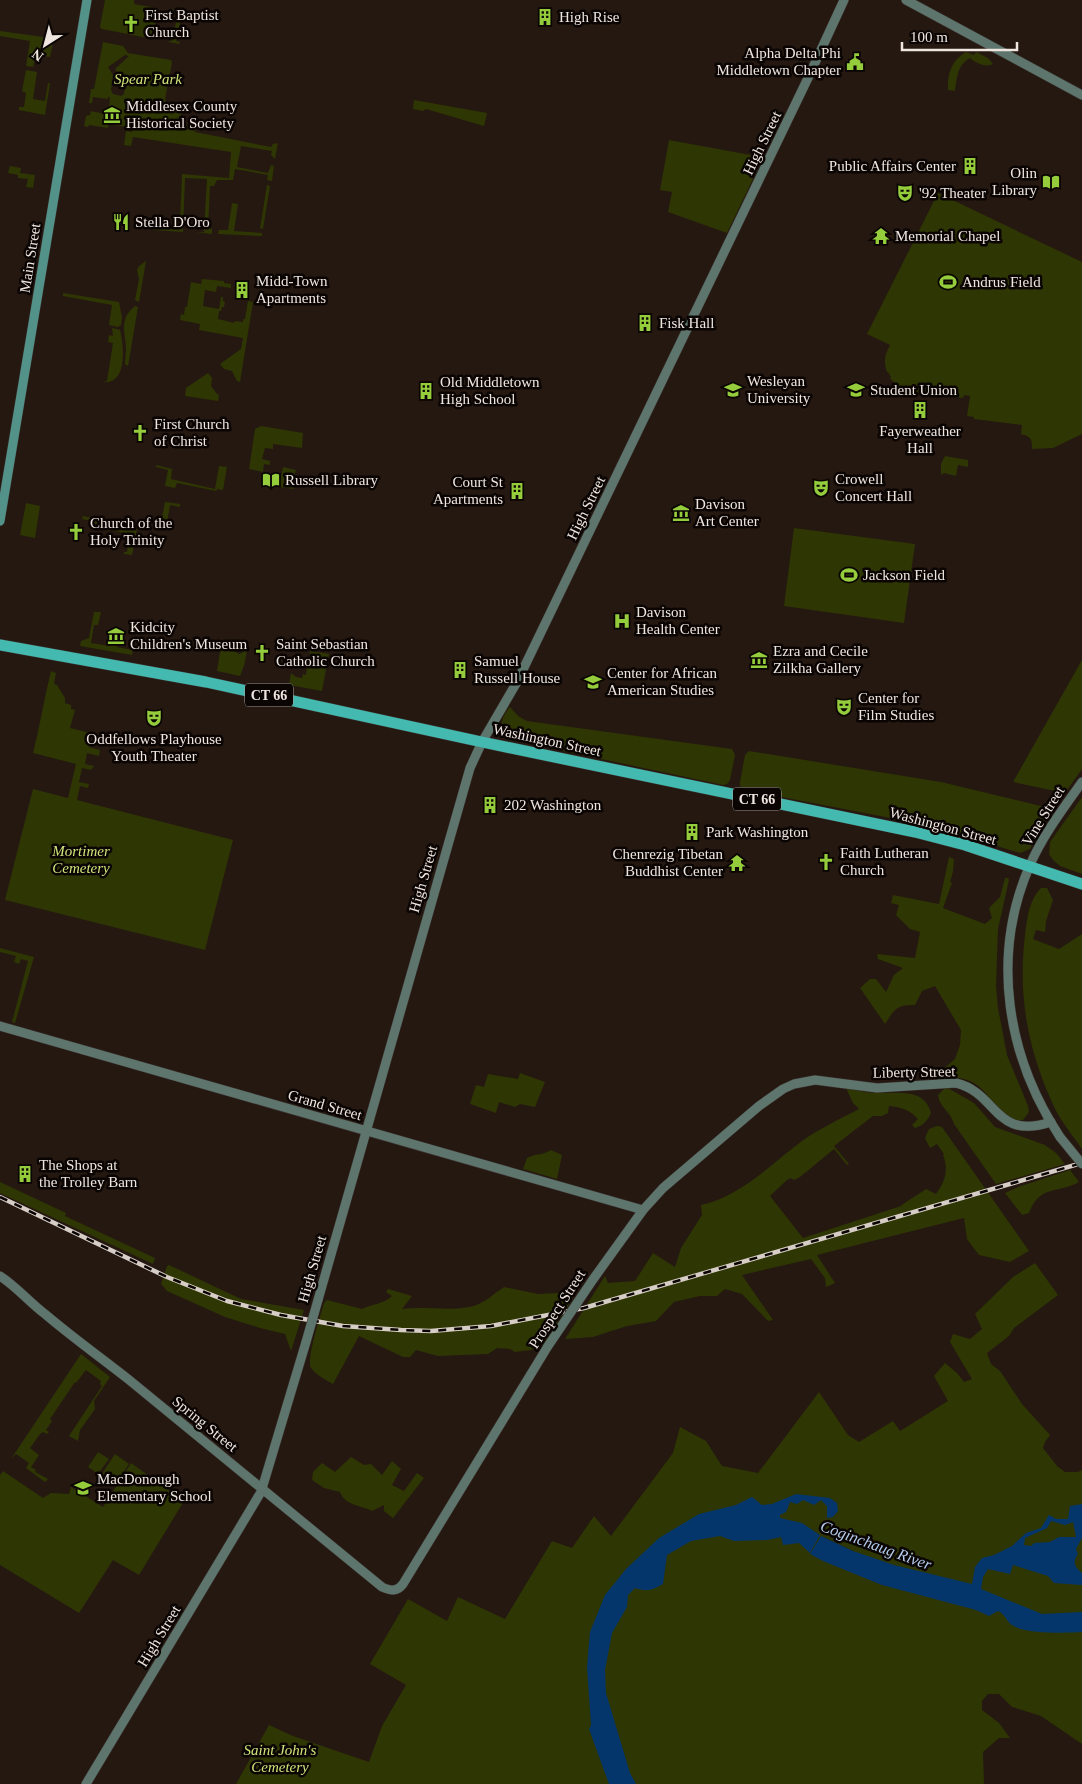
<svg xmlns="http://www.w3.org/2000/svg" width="1082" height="1784" viewBox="0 0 1082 1784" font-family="Georgia,serif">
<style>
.green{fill:#2e3603;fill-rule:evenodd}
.water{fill:#04366c;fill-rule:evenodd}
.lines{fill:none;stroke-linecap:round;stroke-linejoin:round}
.secondary-casing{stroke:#3b312e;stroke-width:10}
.primary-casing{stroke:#3b312e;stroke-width:10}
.highway-casing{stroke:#3b312e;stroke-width:12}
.secondary{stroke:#5d756c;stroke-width:9}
.primary{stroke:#529289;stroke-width:9}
.highway{stroke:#43b9af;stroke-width:11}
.rail-casing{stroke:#d7cdc7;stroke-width:4.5}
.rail{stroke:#0a0503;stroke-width:2.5;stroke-dasharray:8;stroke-linecap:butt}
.secondary-bridge-casing{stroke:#3b312e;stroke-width:10;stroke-linecap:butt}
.secondary-bridge{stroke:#5d756c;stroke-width:9}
.labels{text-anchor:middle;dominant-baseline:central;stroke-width:5;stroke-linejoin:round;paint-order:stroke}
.shield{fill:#0a0503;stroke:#aaa29e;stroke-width:1}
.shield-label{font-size:14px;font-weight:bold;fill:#efe6e0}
.poi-label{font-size:15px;fill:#efe6e0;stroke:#0a0503;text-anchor:start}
.park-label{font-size:15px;font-style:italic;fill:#cfe479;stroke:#0a0503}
.street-label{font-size:15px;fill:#efe6e0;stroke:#0a0503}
.water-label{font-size:16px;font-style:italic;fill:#b4cdee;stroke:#0a0503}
</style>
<rect width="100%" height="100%" fill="#251811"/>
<g class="green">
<path d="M105 0H134V4L157 8 153 39 102 29 100 27Z"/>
<path d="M173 9 183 10 176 41 180 42 179 44 169 42V41H172L178 12 173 10Z"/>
<path d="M0 31 58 39V41L53 43 50 57 36 55 33 67 26 66 30 41 0 36Z"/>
<path d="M103 42 123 46 128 53 171 60 172 63 165 99 168 105 182 108 180 124 196 127 195 132 271 147 273 144 278 143 275 159 271 155 272 151 241 146 237 167 268 173 271 165 274 166 272 181 267 180 268 175 235 169 233 180H217L214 186H210L208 228 212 229V234L196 232H204L207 179 185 178 183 232 153 230V226L173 228 174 221 180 223 182 174 229 178 231 152 133 137 131 146 124 145 126 131 132 132 133 128 115 125 117 110 109 107 110 97H108V99L93 97 92 103H89L91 89H94ZM125 55 129 56 115 69 118 74 124 75 127 78 124 94 121 96 113 94 111 90 113 75 108 67Z"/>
<path d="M966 52 974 55 976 52 988 58 993 64C985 68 976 63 970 58 957 65 957 78 955 91L948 90C947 73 952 60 966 52Z"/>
<path d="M26 70 37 72 33 99 45 101 48 83H50L45 115 19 110V107H24L26 93 22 91Z"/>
<path d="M414 100 487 113 484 126 426 109 423 111 413 109Z"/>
<path d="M91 111 110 115 108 128 89 125 88 127 84 126 86 116 90 115Z"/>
<path d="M669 140 756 156 760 164 727 233 668 212 672 192 660 190Z"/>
<path d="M10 166 21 168 20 173 35 175 33 188 26 187 28 179 18 178V175L8 173Z"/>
<path d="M267 185 270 186 263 229 260 228Z"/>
<path d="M938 193 1082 262V434L1053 448 1032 449C1032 438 1031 437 1021 434L1022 425 974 419V417L967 416 970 396 964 395 963 398 914 392V389H908V391L897 386 890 378 891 377 888 372H887C883 360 885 355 890 345L867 334Z"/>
<path d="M232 203 238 204 234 231 262 233V236L218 234 219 230H228Z"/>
<path d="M146 261 139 302 135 300 139 279 137 270 139 266Z"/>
<path d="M202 279 224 281V283L231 284V288L217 286 216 292 205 290 203 306 219 309 221 297H223V301L225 302 224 307H222L221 311H219L218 319 234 323 235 321 243 322V319H245L248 301 253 302 240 382 237 381 232 371 224 369 220 364 241 349 243 338 199 330 200 324 180 320 181 314 184 315 185 307H187L191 282 201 284Z"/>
<path d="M63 293 119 302 122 317 121 325 118 327 109 325 112 305 63 296Z"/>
<path d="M135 306 138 307 128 366 125 364C125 359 126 353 126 348 125 331 119 319 135 306Z"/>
<path d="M112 328 120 330C124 345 128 385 103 382L107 381 113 343 108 342 109 335 113 336Z"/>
<path d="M208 373 212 378 211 386 217 394 219 395 218 401 185 396 186 388Z"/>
<path d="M261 426 303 433 302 448 273 444V449L265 448 262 459 270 461V465L264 464 263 472 249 469 255 429Z"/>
<path d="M945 456 968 460V467L958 465 956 476 944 473 941 475V464Z"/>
<path d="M156 465 172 469 171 479 215 489 219 466 227 467 223 490 217 489 216 491 177 483 175 488 165 486 168 470 156 467Z"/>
<path d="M283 467 296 470 293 478 294 489 279 487Z"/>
<path d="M165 502 180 504V507L170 505 167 523 169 526 162 525 161 523Z"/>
<path d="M26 503 40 506 35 538 20 535Z"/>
<path d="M83 516 131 526 137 529 132 555 124 554V552H127L130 534 110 530 109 531 104 530 105 526 92 523V521L82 519Z"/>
<path d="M794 528 915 544 904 623 784 606Z"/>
<path d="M94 612H101L98 625H94L91 643 110 646 111 641 118 642 117 647 133 650 132 655 80 646 81 641 89 638Z"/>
<path d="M225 646 236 649V652L239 654 242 653 243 650 247 651 244 666 240 676 217 671 220 652Z"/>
<path d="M310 651 329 654 322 691 289 685 291 673 296 677 302 678 303 674 306 675 307 666H309Z"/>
<path d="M1082 660V769L1065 793 1013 782Z"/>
<path d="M51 671 56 673 54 684 57 685 65 698V703L71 705V709L75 710 70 728 91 733 92 736 89 747 100 750 99 756 87 753 85 764 94 766 91 770 82 768 79 782 89 784 88 788 80 786 77 800 233 840 205 950 5 900 33 789 68 798 76 764 33 753C40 725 44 700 51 671Z"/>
<path d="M510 707 518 716 527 721 732 749 735 755 730 780 727 784 723 785 508 739C496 731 502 716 510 707Z"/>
<path d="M749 751 941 782 1045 807 1049 810V815L1030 849 1020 853 932 826 745 790 740 786V782L745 755Z"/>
<path d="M1082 797V874L1060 866 1053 860 1049 854 1050 842Z"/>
<path d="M949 857 954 859 953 872 950 882 952 883 943 908 985 924 992 918 989 908 1000 897 1005 878H1008L1009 880 998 929 996 986 998 1008 1007 1055 1028 1106 1029 1112 1023 1120C1002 1123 992 1096 977 1085 965 1076 949 1077 935 1076L955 1059 960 1045 961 1030 935 986 922 991 915 1005C896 1005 895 1009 885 1024L860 988 870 979H876L886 992 894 975 903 968 878 959 877 954 915 958 920 932 910 929 896 915 899 905 891 903 893 895 939 904Z"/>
<path d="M1041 888H1047L1053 900 1046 921 1045 932 1036 930 1033 939 1059 949 1082 934V1149C1071 1133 1058 1118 1051 1100 1027 1046 1018 994 1025 935 1027 919 1029 900 1041 888Z"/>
<path d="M0 948 34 957 15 1023 12 1022 28 961 21 959 19 964 14 962 16 956 0 952Z"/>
<path d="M520 1073 545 1082 535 1107 520 1104 515 1107 499 1102 496 1113 470 1104 476 1085 484 1087 488 1074 518 1079Z"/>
<path d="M846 1088C856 1090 867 1093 877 1093 897 1094 924 1087 931 1113 928 1120 923 1126 915 1128L912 1125 918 1119C910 1110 901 1107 889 1106L888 1113 882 1116H873L834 1146 849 1164 847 1165 834 1149 800 1177 794 1180 791 1178 787 1180 770 1196 803 1238 901 1206C904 1203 922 1192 926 1189L936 1194C945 1182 949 1170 943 1155L944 1154 937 1144 930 1148 925 1138 929 1129 937 1126 942 1127 1029 1251 1010 1262 979 1255 967 1239 964 1218 817 1255 835 1283 826 1287 825 1278 811 1259 742 1275 773 1320 768 1321 742 1294 725 1289 717 1296H700L674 1302 656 1321 627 1326 593 1337 565 1339 605 1276 608 1283 635 1281 653 1253 675 1267 681 1248 702 1215 701 1205C741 1196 770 1165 802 1141 819 1129 840 1119 859 1109L853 1103Z"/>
<path d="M948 1088 974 1103 995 1127 1045 1145 1056 1153 1065 1164 996 1184 954 1124C951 1112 939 1107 938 1095L944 1089Z"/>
<path d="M551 1150 562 1155 557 1179 523 1169 527 1158C536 1153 542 1156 551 1150Z"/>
<path d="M1070 1170 1079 1182C1058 1194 1040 1184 1029 1213L1022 1215 1005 1193 1018 1187Z"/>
<path d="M0 1182 66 1213 65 1216 155 1258 153 1264 0 1193Z"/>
<path d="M1035 1263 1058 1295 1014 1328 1009 1336 987 1353 991 1364 1000 1371 1022 1404 1050 1435 1045 1442 1043 1448 1057 1466 1065 1472H1078L1082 1470V1744L1041 1716 1012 1707 999 1694H988L982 1701V1710L999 1723 1010 1738H999L983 1752 984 1784H236L269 1725 293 1736 369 1762 382 1726 406 1685 370 1664 408 1599 447 1621 458 1597 505 1619 552 1541 572 1548 594 1516 611 1536 673 1453 680 1427 706 1441 722 1466 758 1473 819 1392 848 1435 859 1442 893 1421 900 1431 948 1401 934 1376 945 1363 957 1373 964 1382 972 1379 950 1342 953 1334 970 1339 982 1329 975 1314 1013 1277ZM821 1536 853 1551 882 1585 855 1573Z"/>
<path d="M169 1265 241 1299 304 1310 291 1351 285 1334 260 1328 225 1317 167 1291 161 1284 167 1266Z"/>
<path d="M504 1287 538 1294 577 1292 543 1345 531 1350 515 1352 510 1349 497 1348 488 1354 438 1356 416 1350 410 1357H403L359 1336 333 1384C326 1380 315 1374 311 1368 306 1360 321 1314 324 1303L327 1300 362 1309C372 1304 384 1304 392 1296L386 1292 388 1289 412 1296 402 1309C425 1306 450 1312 474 1306 484 1303 495 1293 504 1287Z"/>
<path d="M81 1354 110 1377 94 1401 95 1409 80 1430 78 1441 69 1436 102 1386 100 1384 101 1381 86 1370 76 1383 75 1382 50 1419 52 1421 46 1430 49 1432 47 1434 43 1432 40 1434 30 1448 39 1455 31 1467 36 1470 35 1472 48 1479 45 1482 26 1468 29 1463 16 1454 11 1459Z"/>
<path d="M98 1452 109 1459 98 1474 88 1467Z"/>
<path d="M115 1454 129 1464 115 1485 101 1475Z"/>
<path d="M351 1457 364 1465 371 1464 382 1475 392 1461 401 1469 392 1485 404 1491 417 1473 424 1478 393 1518 384 1511V1505L372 1511C361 1505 345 1506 340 1492L324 1488 312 1480 313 1472 322 1463 335 1472Z"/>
<path d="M131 1463 184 1501 139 1575 113 1560 79 1613 0 1565V1475L3 1471 43 1498 51 1493 69 1494 71 1487 103 1507Z"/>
</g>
<g class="water">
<path d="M796 1494 830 1498 837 1503 838 1511 833 1517 827 1518V1506L821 1500 814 1505 803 1500 797 1504 790 1502 786 1512 780 1515V1518L802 1523 820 1535 810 1553 799 1543 783 1545 781 1537 767 1540 734 1541 720 1536 691 1541 667 1555 663 1584C653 1590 647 1592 635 1588L628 1595 627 1607 612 1633 605 1670 606 1693 630 1773 636 1784H609L589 1729 591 1725 587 1667 590 1632 605 1595 626 1569 659 1538 699 1514 736 1505 752 1497 762 1505 772 1504Z"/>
<path d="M1082 1504V1538L1076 1549 1078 1554C1072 1562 1075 1567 1082 1573V1585L1054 1583 1048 1576 1013 1565 1010 1574 988 1569 983 1577 981 1589 1042 1614 1082 1612V1632C1066 1633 1025 1634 1012 1625 1006 1621 1007 1616 998 1611L989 1616 976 1610 882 1585 823 1561 810 1554 821 1536 853 1551 894 1565 972 1584 975 1567 982 1558 994 1555 1012 1546 1026 1533 1041 1528 1049 1515 1056 1519H1068L1070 1506ZM1051 1521 1065 1525 1073 1522 1076 1537H1059L1050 1542 1034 1543 1031 1546 1024 1545 1025 1538 1047 1528Z"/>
</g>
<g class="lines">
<g class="secondary-casing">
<g id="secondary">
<path d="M906 0 1082 95"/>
<path d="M0 1026 643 1210"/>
<path d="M1060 1137C1007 1057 990 956 1030 865 1043 835 1063 809 1082 782"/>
<path d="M0 1276C17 1287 29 1302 45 1314 72 1337 100 1357 128 1379L382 1587C391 1591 397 1592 403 1584L548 1346"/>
<path d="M594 1278 643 1210 663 1188 759 1106 783 1089 794 1084 815 1080 877 1088 956 1083C998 1093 994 1141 1051 1122"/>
<path d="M318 1300 470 768 482 742 517 682 808 78 844 0"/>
<path d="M86 1784 261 1492 306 1342"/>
</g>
</g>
<g class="primary-casing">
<path id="primary" d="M0 521 87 0"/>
</g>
<g class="highway-casing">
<path id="highway" d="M0 645 206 682 482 742 915 832 965 845 1082 884"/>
</g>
<use href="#secondary" class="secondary"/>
<use href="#primary" class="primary"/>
<use href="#highway" class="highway"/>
<g class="rail-casing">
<path id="rail" d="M0 1197 167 1277 227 1301 281 1315 343 1326 401 1330 431 1331 491 1326 584 1308 1082 1163"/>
</g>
<use href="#rail" class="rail"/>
<g class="secondary-bridge-casing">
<g id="secondary-bridge">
<path d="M1060 1137 1082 1164"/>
<path d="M306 1342 318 1300"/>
<path d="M548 1346 594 1278"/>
</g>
</g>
<use href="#secondary-bridge" class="secondary-bridge"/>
</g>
<defs>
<g id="building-bare" transform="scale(1.35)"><path d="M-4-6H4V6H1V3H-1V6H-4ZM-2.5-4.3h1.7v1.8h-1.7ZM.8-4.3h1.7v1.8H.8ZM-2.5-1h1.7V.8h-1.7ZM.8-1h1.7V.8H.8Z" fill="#94cc3c" stroke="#0a0503" stroke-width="2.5" paint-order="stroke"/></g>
<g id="church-bare" transform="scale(1.35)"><path d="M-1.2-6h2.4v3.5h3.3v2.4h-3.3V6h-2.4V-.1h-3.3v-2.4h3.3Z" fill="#94cc3c" stroke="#0a0503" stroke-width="2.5" paint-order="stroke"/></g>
<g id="civic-bare" transform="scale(1.35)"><path d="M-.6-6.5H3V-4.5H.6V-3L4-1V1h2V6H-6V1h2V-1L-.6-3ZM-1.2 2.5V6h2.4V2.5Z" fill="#94cc3c" stroke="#0a0503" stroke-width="2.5" paint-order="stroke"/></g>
<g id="museum-bare" transform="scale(1.35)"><path d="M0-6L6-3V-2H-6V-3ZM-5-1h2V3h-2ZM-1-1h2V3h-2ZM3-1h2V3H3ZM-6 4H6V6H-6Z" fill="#94cc3c" stroke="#0a0503" stroke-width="2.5" paint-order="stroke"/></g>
<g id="library-bare" transform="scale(1.35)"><path d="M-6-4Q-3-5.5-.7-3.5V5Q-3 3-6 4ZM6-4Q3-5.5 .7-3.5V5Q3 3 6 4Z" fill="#94cc3c" stroke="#0a0503" stroke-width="2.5" paint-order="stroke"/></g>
<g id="theatre-bare" transform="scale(1.35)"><path d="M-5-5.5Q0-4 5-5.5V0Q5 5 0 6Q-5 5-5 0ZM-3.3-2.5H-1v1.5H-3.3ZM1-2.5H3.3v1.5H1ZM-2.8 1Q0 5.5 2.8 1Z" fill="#94cc3c" stroke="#0a0503" stroke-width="2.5" paint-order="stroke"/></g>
<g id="restaurant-bare" transform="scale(1.35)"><path d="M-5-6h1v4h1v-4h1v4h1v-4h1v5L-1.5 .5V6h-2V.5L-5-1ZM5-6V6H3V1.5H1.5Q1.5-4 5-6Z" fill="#94cc3c" stroke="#0a0503" stroke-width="2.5" paint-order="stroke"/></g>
<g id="temple-bare" transform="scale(1.35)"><path d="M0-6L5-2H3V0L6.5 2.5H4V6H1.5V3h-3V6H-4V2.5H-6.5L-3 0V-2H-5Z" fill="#94cc3c" stroke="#0a0503" stroke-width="2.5" paint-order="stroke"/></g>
<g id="stadium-bare" transform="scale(1.35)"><path d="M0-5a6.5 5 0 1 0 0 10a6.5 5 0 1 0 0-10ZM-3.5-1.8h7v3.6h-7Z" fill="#94cc3c" stroke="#0a0503" stroke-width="2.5" paint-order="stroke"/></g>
<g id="university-bare" transform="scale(1.35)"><path d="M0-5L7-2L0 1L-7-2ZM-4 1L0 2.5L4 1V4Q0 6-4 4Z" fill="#94cc3c" stroke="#0a0503" stroke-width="2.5" paint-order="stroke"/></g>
<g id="hospital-bare" transform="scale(1.35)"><path d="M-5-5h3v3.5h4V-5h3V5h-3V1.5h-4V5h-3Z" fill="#94cc3c" stroke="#0a0503" stroke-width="2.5" paint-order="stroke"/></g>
<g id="school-bare" transform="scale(1.35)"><path d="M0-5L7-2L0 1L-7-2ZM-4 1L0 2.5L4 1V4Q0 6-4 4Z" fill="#94cc3c" stroke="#0a0503" stroke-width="2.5" paint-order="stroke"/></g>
</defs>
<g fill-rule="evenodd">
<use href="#building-bare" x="545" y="17"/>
<use href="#church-bare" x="131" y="24"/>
<use href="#civic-bare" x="855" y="62"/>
<use href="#museum-bare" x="112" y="115"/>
<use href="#building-bare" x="970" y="166"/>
<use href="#library-bare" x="1051" y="182"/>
<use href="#theatre-bare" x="905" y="193"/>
<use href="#restaurant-bare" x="121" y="222"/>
<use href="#temple-bare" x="881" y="236"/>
<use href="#stadium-bare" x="948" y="282"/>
<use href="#building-bare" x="242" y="290"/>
<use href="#building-bare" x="645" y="323"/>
<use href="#university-bare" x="733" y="390"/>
<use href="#university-bare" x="856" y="390"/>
<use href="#building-bare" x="426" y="391"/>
<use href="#building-bare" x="920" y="410"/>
<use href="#church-bare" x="140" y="433"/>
<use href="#library-bare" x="271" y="480"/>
<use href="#theatre-bare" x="821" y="488"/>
<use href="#building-bare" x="517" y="491"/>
<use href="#museum-bare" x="681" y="513"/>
<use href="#church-bare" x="76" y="532"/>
<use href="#stadium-bare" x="849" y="575"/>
<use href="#hospital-bare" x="622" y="621"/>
<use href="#museum-bare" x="116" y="636"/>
<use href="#church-bare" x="262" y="653"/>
<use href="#museum-bare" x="759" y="660"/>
<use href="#building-bare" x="460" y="670"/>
<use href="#university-bare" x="593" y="682"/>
<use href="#theatre-bare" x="844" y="707"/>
<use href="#theatre-bare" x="154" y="718"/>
<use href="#building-bare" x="490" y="805"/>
<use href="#building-bare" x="692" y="832"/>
<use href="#church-bare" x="826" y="862"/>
<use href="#temple-bare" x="737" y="863"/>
<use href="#building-bare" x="25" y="1174"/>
<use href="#school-bare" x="83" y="1488"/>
</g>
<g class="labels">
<g class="shield">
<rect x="245" y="683.5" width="48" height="23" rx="4"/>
<rect x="733" y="787.5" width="48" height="23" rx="4"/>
</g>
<g class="shield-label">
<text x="269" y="695">CT 66</text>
<text x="757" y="799">CT 66</text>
</g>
<g class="poi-label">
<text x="145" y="15">First Baptist<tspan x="145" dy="17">Church</tspan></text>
<text x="559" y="17">High Rise</text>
<text x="841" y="53" text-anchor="end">Alpha Delta Phi<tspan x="841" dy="17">Middletown Chapter</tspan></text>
<text x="126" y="106">Middlesex County<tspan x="126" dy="17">Historical Society</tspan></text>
<text x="956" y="166" text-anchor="end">Public Affairs Center</text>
<text x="1037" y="173" text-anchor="end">Olin<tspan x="1037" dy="17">Library</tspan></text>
<text x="919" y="193">'92 Theater</text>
<text x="135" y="222">Stella D'Oro</text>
<text x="895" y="236">Memorial Chapel</text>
<text x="256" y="281">Midd-Town<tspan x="256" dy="17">Apartments</tspan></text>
<text x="962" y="282">Andrus Field</text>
<text x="659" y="323">Fisk Hall</text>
<text x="747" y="381">Wesleyan<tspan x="747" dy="17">University</tspan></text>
<text x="440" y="382">Old Middletown<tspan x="440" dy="17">High School</tspan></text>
<text x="870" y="390">Student Union</text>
<text x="154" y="424">First Church<tspan x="154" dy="17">of Christ</tspan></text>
<text x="920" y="431" text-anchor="middle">Fayerweather<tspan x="920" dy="17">Hall</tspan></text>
<text x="835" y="479">Crowell<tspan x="835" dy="17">Concert Hall</tspan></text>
<text x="285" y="480">Russell Library</text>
<text x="503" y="482" text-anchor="end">Court St<tspan x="503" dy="17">Apartments</tspan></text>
<text x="695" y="504">Davison<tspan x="695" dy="17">Art Center</tspan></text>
<text x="90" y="523">Church of the<tspan x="90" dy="17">Holy Trinity</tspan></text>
<text x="863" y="575">Jackson Field</text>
<text x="636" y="612">Davison<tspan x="636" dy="17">Health Center</tspan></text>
<text x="130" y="627">Kidcity<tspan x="130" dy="17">Children's Museum</tspan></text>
<text x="276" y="644">Saint Sebastian<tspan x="276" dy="17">Catholic Church</tspan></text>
<text x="773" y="651">Ezra and Cecile<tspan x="773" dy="17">Zilkha Gallery</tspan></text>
<text x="474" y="661">Samuel<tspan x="474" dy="17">Russell House</tspan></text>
<text x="607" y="673">Center for African<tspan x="607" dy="17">American Studies</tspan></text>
<text x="858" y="698">Center for<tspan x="858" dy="17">Film Studies</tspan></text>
<text x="154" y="739" text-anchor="middle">Oddfellows Playhouse<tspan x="154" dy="17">Youth Theater</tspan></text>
<text x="504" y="805">202 Washington</text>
<text x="706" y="832">Park Washington</text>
<text x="840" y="853">Faith Lutheran<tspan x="840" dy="17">Church</tspan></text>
<text x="723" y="854" text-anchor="end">Chenrezig Tibetan<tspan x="723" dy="17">Buddhist Center</tspan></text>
<text x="39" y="1165">The Shops at<tspan x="39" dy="17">the Trolley Barn</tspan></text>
<text x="97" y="1479">MacDonough<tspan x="97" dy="17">Elementary School</tspan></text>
</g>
<g class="park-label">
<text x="148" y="79">Spear Park</text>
<text x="81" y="851">Mortimer<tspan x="81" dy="17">Cemetery</tspan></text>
<text x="280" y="1750">Saint John's<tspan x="280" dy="17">Cemetery</tspan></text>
</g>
<g class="street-label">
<text transform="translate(762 143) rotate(-64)">High Street</text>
<text transform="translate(30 258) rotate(-81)">Main Street</text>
<text transform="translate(586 508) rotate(-64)">High Street</text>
<text transform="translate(547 740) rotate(12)">Washington Street</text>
<text transform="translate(1043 816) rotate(-58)">Vine Street</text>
<text transform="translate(943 826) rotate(15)">Washington Street</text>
<text transform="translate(423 879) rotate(-74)">High Street</text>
<text transform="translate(914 1072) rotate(-1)">Liberty Street</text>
<text transform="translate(325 1105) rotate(16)">Grand Street</text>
<text transform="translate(312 1269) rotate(-74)">High Street</text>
<text transform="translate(557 1309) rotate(-57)">Prospect Street</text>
<text transform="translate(205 1424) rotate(39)">Spring Street</text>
<text transform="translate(159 1636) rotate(-59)">High Street</text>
</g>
<g class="water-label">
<text transform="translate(876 1545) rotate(20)">Coginchaug River</text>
</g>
</g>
<g transform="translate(45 45) rotate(216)" stroke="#0a0503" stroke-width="4" paint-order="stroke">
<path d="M0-4L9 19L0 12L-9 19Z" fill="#efe6e0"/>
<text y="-8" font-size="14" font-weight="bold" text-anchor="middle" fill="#efe6e0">N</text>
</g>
<path d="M902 42v8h115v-8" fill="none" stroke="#efe6e0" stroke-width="2.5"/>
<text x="910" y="42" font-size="15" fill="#efe6e0" stroke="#0a0503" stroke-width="4" paint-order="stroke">100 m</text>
</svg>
